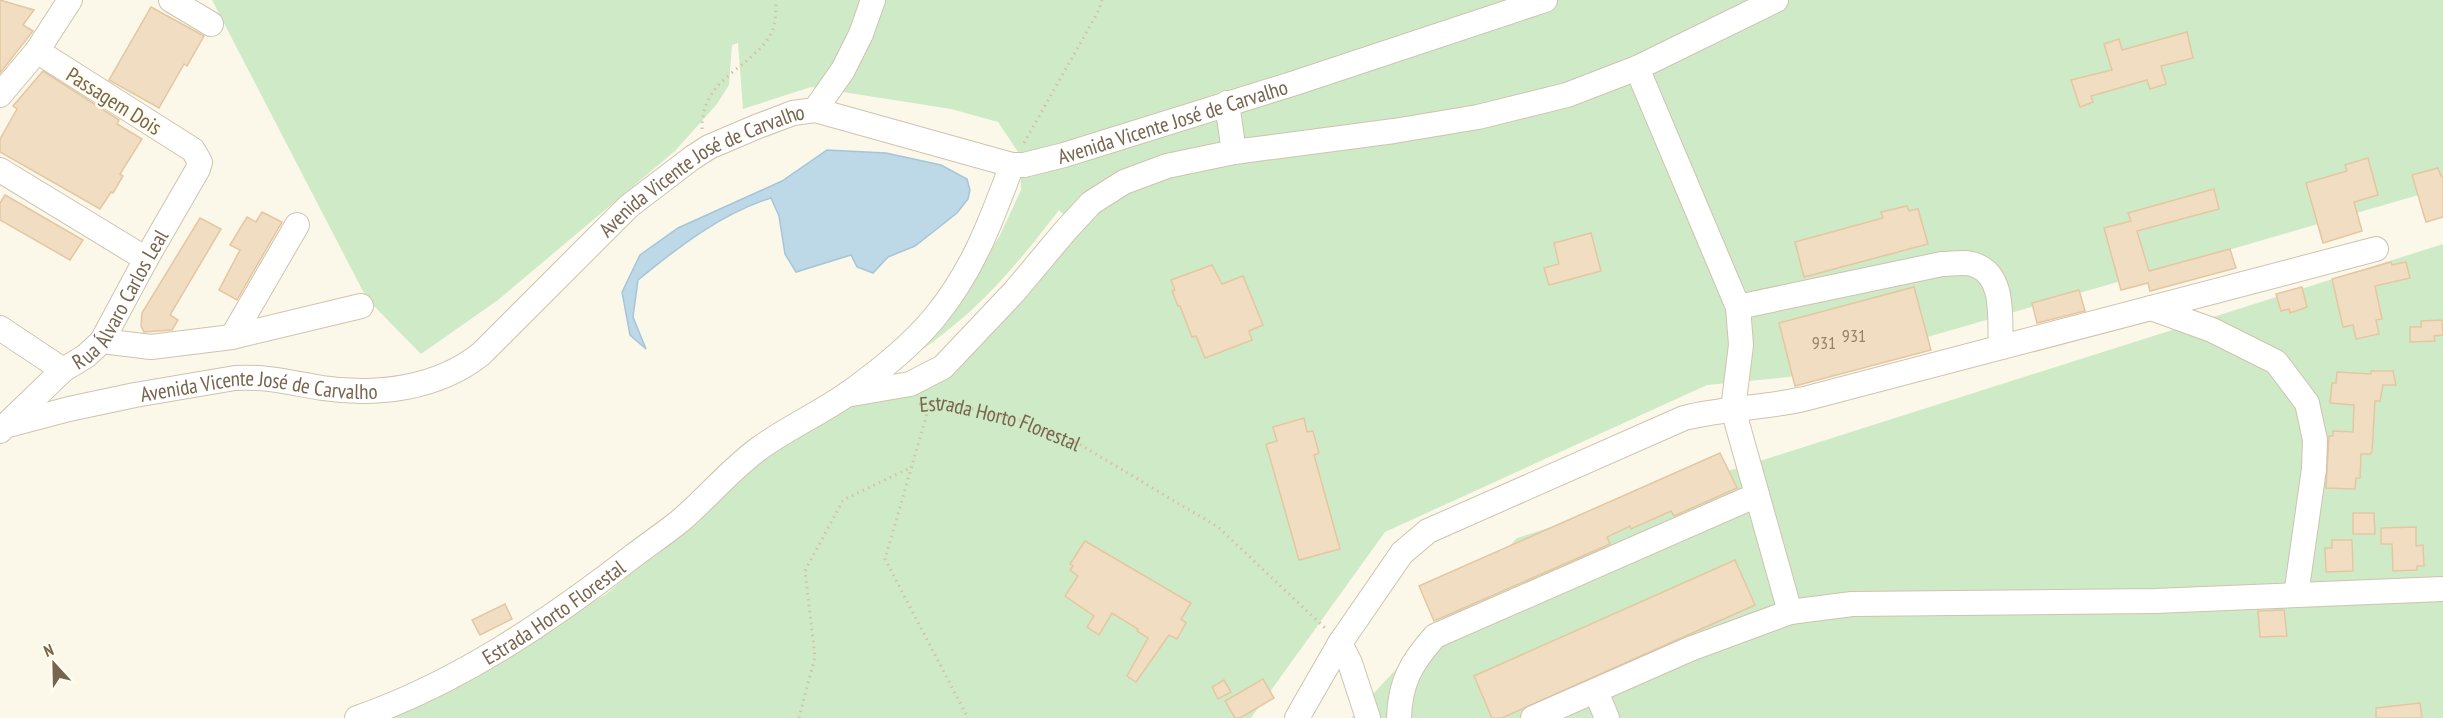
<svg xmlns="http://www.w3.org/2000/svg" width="2443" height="718" viewBox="0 0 2443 718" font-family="'PT Sans Narrow',sans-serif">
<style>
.green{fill:#cfeac7}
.water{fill:#bdd8e6;stroke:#a4c6d8;stroke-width:1.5}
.building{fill:#f1ddc1;stroke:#e4c7a2;stroke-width:1.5}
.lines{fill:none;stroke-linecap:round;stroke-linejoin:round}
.minor-casing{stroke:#cec3af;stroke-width:26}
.path{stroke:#d7c1a4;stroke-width:3;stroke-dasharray:1.5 4.5;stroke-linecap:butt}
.minor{stroke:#fff;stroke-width:24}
.labels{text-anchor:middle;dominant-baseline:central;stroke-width:5;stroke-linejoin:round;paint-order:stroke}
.number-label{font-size:18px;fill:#96826a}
.street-label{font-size:21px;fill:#77644d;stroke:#fffcf0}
</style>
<rect width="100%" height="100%" fill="#fcf8e9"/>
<g class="green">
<path d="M212 0H2443V188L1789 377 1707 385 1385 532 1251 718H367L390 711 605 595 686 528 749 463 808 424 922 374 1076 226 1059 210C1017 265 974 316 915 354L960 297 999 237 1021 190 1020 155 998 122 951 109 811 87 743 109 738 43 732 45 729 85 717 104 675 151 498 300 421 354 367 299Z"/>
<path d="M2443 244V718H1351L1517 538Z"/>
</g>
<path class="water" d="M827 150 886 153 941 165 967 179 970 190 968 199 957 213 915 246 888 257 873 273 857 267 851 255 796 272 785 254 779 216 771 198C722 213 677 248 638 280L633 317 646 349 630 335 622 292 640 255 678 228 782 181Z"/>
<g class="building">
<path d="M0 0 34 10 23 25 33 31 0 73Z"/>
<path d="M151 7 204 36 187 66 184 64 159 108 109 80Z"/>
<path d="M2187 32 2193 58 2161 66 2166 84 2150 89 2147 80 2091 96 2093 102 2080 107 2071 80 2112 70 2104 44 2119 39 2122 50Z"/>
<path d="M43 71 119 120 117 124 142 139 120 174 123 176 113 193 111 192 100 209 0 152V139L17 109 13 106Z"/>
<path d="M2368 158 2378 195 2354 202 2362 231 2323 243 2306 183 2347 171 2345 165Z"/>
<path d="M2438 168 2441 176H2443V217L2426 222 2412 175Z"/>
<path d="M2214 189 2219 209 2137 231 2149 271 2230 249 2236 268 2150 291 2148 283 2121 290 2104 228 2131 221 2128 213Z"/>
<path d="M5 195 83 240 70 260 0 220V203Z"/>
<path d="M1907 206 1909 211 1918 209 1928 244 1804 277 1795 242 1883 218 1881 212Z"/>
<path d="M262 212 282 222 237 300 219 290 240 250 230 245 247 217 256 222Z"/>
<path d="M200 218 221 229 170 315 178 320 172 330 144 332 141 326 142 313Z"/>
<path d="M1591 233 1601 271 1549 285 1544 268 1559 264 1554 243Z"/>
<path d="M2391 262 2392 265 2406 262 2410 278 2375 286 2382 319 2376 320 2379 334 2356 339 2353 325 2343 327 2332 279Z"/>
<path d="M1212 265 1222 284 1243 276 1263 325 1249 331 1252 340 1205 358 1196 336 1192 337 1180 306H1178L1172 291 1175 290 1171 280Z"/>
<path d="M1914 287 1931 350 1795 386 1779 323Z"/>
<path d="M2302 287 2307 307 2290 313 2289 309 2281 311 2276 294Z"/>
<path d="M2079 290 2085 311 2037 323 2032 303Z"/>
<path d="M2442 320 2443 335 2434 336 2435 341 2410 342V327H2421V321Z"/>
<path d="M2371 371H2393L2396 385H2383L2380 401H2375L2372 452 2370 454H2361L2360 478H2356L2355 489 2326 488 2329 436H2333V431L2353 432 2354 405 2330 403 2332 383H2336L2337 372 2371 374Z"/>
<path d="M1304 418 1307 432 1313 431 1319 453 1314 455 1340 549 1299 560 1266 444 1277 441 1273 427Z"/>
<path d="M1720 453 1737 488 1674 516 1671 511 1631 529 1630 526 1607 537 1610 544 1434 621 1419 586Z"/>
<path d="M2353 513H2374L2375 534H2353Z"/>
<path d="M2416 527V546L2423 545 2424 566H2417V570L2393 571 2392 544H2381V528Z"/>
<path d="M2332 540H2352L2353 571 2326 572 2325 548H2332Z"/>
<path d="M1085 541 1191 603 1181 619 1186 623 1177 639 1169 635 1136 682 1127 676 1148 638 1137 631 1138 629 1112 613 1099 635 1087 627 1094 616 1065 596 1078 576 1070 570 1073 566 1070 564Z"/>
<path d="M1735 560 1755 605 1502 718H1492L1474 676Z"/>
<path d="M505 604 512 619 480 635 472 620Z"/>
<path d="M2284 610 2287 636 2260 637 2258 611Z"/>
<path d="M1263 679 1274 698 1240 718H1235L1225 701Z"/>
<path d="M1224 680 1231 692 1218 699 1212 687Z"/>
<path d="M2420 703 2422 718H2376V708Z"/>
</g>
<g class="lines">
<g class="minor-casing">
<g id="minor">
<path d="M171 0 211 24"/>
<path d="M1637 68 1738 307 1741 345 1733 409 1790 612"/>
<path d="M0 95 37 51 70 0"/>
<path d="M1227 103 1234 152"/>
<path d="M815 110 843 70 861 34 873 0"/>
<path d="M0 170 146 259"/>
<path d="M1738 307 1942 264C1952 264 1966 261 1975 265 2006 276 1999 319 2001 347"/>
<path d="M2151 308 2212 330 2276 362 2307 403 2315 440 2314 469 2296 595"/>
<path d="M0 328 63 370"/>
<path d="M232 337 297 225"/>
<path d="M102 341 151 347 232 337 361 306"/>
<path d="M846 395 910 384 943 367 1014 292 1066 230 1091 203 1124 182 1167 166 1234 152 1394 131 1478 117 1567 95 1637 68 1776 0"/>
<path id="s2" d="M5 426 63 370 86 356 102 341 146 259 198 169 200 162 193 150 37 51"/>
<path id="s3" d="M0 431 5 426 69 409 135 395 235 378C266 376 292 383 322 388 376 396 437 389 481 354L629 206 692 158 709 147 756 127 793 113 815 110 1012 165H1024L1064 155 1295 83 1545 0"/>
<path d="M1340 643 1350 663 1368 718"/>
<path d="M1596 692 1607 718"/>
<path id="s4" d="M357 718C458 683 549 621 633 556 649 544 665 533 680 521 707 498 729 471 757 450 785 429 817 415 846 395 877 373 910 347 934 318 973 271 991 221 1012 165"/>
<path d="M1297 718 1340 643 1402 553 1428 531 1684 418C1723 408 1764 408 1804 399L2376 249"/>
<path d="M1399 718C1400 682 1411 663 1435 636L1757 495"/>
<path d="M1533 718 1690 649 1790 612 1852 604 2155 601 2443 589"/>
</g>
</g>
<g class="path">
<path d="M702 129C701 79 749 69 769 37 776 27 776 12 776 0"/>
<path d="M1024 143 1099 10 1102 0"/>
<path d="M930 403 885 559 968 718"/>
<path id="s1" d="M919 404 944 402 1024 421 1079 444 1218 527 1325 628"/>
<path d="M799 718 815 657 805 571 843 500 912 467"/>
</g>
<use href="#minor" class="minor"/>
</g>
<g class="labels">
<g class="number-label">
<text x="1854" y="335">931</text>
<text x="1824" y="342">931</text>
</g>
<g class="street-label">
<text transform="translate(114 101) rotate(32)">Passagem Dois</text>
<text stroke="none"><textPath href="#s3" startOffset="1290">Avenida Vicente José de Carvalho</textPath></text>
<text stroke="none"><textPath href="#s3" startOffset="788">Avenida Vicente José de Carvalho</textPath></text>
<text stroke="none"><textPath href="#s2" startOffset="174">Rua Álvaro Carlos Leal</textPath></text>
<text stroke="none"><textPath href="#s3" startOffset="266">Avenida Vicente José de Carvalho</textPath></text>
<text stroke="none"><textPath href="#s1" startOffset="84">Estrada Horto Florestal</textPath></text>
<text stroke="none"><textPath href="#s4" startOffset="224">Estrada Horto Florestal</textPath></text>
</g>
</g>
<g transform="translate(54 664) rotate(338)" stroke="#fffcf0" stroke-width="4.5" paint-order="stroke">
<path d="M0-4.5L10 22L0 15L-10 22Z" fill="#77644d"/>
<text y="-9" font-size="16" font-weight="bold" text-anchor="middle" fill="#77644d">N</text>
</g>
</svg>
